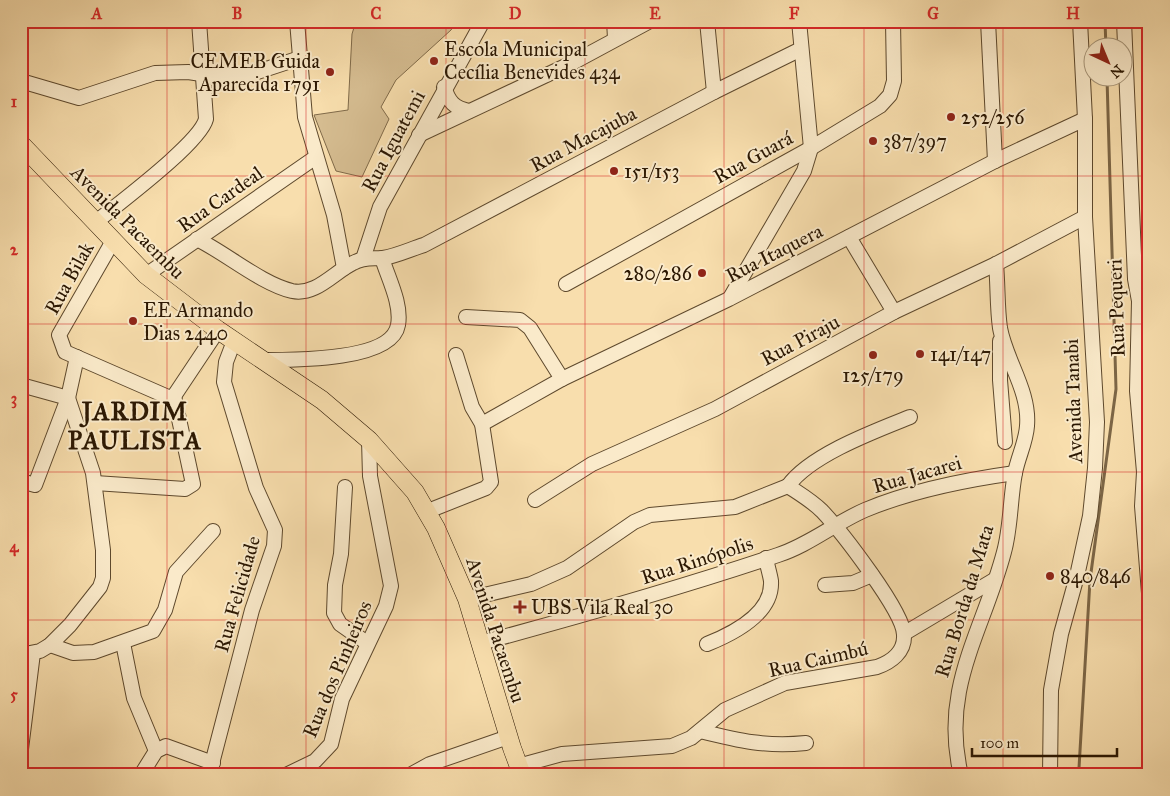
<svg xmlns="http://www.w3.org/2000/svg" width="1170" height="796" viewBox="0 0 1170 796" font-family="'IM FELL Great Primer',serif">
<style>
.green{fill:#d5bc90;stroke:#806a49}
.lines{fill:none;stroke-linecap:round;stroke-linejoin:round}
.stream{stroke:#7c6646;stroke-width:3}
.minor-casing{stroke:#5e492d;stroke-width:16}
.major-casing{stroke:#2b1702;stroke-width:19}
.minor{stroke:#faeaca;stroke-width:14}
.major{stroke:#f8dead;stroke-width:18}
.grid{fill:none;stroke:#d62828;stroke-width:1;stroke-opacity:0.55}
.poi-dot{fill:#8f2418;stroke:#faeaca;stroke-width:2}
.labels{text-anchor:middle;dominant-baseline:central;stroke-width:4;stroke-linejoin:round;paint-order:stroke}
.poi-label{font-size:20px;fill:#2b1702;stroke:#faeaca;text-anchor:start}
.street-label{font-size:20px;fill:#2b1702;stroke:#faeaca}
.district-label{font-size:25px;font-weight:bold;letter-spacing:1px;fill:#2b1702;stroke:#faeaca}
.neatline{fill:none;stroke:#d62828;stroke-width:2}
.grid-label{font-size:16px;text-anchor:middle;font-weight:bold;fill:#d62828}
</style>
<rect width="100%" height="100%" fill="#f8dead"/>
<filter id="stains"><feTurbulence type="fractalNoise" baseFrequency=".004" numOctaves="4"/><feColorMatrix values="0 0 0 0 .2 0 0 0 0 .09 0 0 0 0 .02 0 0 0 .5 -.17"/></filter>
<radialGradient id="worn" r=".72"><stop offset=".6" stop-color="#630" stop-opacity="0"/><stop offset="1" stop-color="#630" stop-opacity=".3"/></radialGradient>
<path class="green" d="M356 21H457L451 30 396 80 381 107 389 119 362 177 336 171 314 115 348 110 352 34Z"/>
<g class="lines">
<g class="stream">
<path d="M1105 21 1106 48"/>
<path d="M1079 768 1090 580 1116 389 1107 78"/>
</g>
<g class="minor-casing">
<g id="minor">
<path d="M297 21 305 117 334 215 344 268"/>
<path d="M614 21 615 38"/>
<path d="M707 21 714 92"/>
<path d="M988 21 995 161"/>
<path d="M1124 21 1135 279 1139 301 1137 391 1144 472 1142 506 1149 593"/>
<path d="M21 81 79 98 155 73 188 72 215 76H238L251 74 300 58"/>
<path d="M444 87C449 102 454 108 469 111"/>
<path d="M419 135 572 63 650 21"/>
<path d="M96 222C119 203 200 143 206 119L199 21"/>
<path d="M849 237 894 312"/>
<path d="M197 239C227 254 262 284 292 291 316 296 334 272 353 263 364 257 372 259 383 258 396 256 411 249 424 245L714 92 801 49"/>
<path d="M113 241 59 335 65 352 168 397 174 396 218 330"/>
<path d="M363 259 380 207 483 21"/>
<path d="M146 275 316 157"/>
<path d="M566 284 811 148 880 106 890 95 894 81 893 21"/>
<path d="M730 298 804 171 811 148 799 21"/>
<path d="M466 317 520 320 530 328 562 379"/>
<path d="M1000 341V380L1005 442"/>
<path d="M265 360C293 360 392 361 398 325 402 304 388 278 382 258"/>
<path d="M21 385 68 398 93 473 103 550V578L100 587 70 625 50 645 40 651 25 654V656L21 654"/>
<path d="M482 424 562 379 729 299 995 161 1085 119"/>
<path d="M21 481 35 485 68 398 77 357"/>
<path d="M95 483 185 489 193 484 174 396"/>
<path d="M788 486C810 455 875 431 910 417"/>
<path d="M345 487 341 554 335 585 334 613 340 624 367 643"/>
<path d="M535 500 592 464 715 409 894 312 996 264 1085 217"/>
<path d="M428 511 486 488 491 482 482 424 472 407 456 355"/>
<path d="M825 585 853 583 872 575"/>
<path d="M467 599 531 584 567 568 634 522 650 515 735 507 788 486"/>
<path d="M905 633 994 580"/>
<path d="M123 643 134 698 156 751"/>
<path d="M481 643C581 616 680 588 778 555 809 545 835 523 865 510 913 490 964 480 1015 473"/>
<path d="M707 644C732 634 773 614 771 581 770 574 767 565 766 558"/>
<path d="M50 645 73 653 94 652 153 631 165 610 176 572 213 531"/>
<path d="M700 731C740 741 766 747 806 743"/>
<path d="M21 749 33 653"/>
<path d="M518 766 562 754 672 746 691 738 725 710 785 683 877 667C891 662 905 652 904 635 904 612 840 530 822 511 812 501 800 494 788 486"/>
<path d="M141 775 156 751 166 746 213 763"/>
<path d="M209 775 252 610 274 546 275 530 256 488 224 382 226 362 234 341"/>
<path d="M286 775 315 761 331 744 342 699 386 606 391 586 370 476 369 440"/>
<path d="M410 775 430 764 508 737"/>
<path d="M961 775C940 688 983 632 1004 552 1011 527 1010 499 1015 473 1018 457 1026 442 1027 426 1030 391 1006 361 1000 328 997 307 998 285 996 264"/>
<path d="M1050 775 1051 690 1061 634 1077 576 1090 516 1095 468 1097 422 1085 217V119L1080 21"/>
</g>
</g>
<g class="major-casing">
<path id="major" d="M21 144 146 275 218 330 322 400 369 440 415 492 436 528 467 599 512 748 522 775"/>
</g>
<use href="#minor" class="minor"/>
<use href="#major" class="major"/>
</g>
<path class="grid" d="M167 21V775M306 21V775M446 21V775M585 21V775M724 21V775M864 21V775M1003 21V775M21 176H1149M21 324H1149M21 472H1149M21 620H1149"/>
<g class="poi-dot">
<circle cx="434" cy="61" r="5"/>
<circle cx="330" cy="72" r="5"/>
<circle cx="951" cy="117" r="5"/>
<circle cx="873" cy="141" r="5"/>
<circle cx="614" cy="171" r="5"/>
<circle cx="702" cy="273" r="5"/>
<circle cx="133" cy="321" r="5"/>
<circle cx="920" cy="354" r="5"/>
<circle cx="873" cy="355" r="5"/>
<circle cx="1050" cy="576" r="5"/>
<path d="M517.5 599.5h5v5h5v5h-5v5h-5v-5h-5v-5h5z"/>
</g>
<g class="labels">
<g class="poi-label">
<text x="444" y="49">Escola Municipal<tspan x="444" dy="23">Cecília Benevides 434</tspan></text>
<text x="320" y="61" text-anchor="end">CEMEB Guida<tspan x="320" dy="23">Aparecida 1791</tspan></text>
<text x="961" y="117">252/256</text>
<text x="883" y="141">387/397</text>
<text x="624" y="171">151/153</text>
<text x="692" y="273" text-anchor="end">280/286</text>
<text x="143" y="310">EE Armando<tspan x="143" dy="23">Dias 2440</tspan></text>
<text x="930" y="354">141/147</text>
<text x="873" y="375" text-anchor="middle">125/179</text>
<text x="1060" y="576">840/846</text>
<text x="531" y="607">UBS Vila Real 30</text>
</g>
<g class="street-label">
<text transform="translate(583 139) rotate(-28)">Rua Macajuba</text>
<text transform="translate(393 141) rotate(-62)">Rua Iguatemi</text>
<text transform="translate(753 157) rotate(-29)">Rua Guará</text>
<text transform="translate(220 199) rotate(-35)">Rua Cardeal</text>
<text transform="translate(128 222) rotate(45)">Avenida Pacaembu</text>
<text transform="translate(774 253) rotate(-27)">Rua Itaquera</text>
<text transform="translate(69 278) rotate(-61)">Rua Bilak</text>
<text transform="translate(1116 308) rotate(-92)">Rua Pequeri</text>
<text transform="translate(800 340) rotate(-28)">Rua Piraju</text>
<text transform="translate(1073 401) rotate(-92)">Avenida Tanabi</text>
<text transform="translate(917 474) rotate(-16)">Rua Jacarei</text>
<text transform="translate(697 560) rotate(-18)">Rua Rinópolis</text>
<text transform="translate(237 594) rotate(-74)">Rua Felicidade</text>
<text transform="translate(964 601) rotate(-73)">Rua Borda da Mata</text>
<text transform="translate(496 630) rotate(72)">Avenida Pacaembu</text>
<text transform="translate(818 659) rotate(-13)">Rua Caimbú</text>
<text transform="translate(337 669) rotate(-67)">Rua dos Pinheiros</text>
</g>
<g class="district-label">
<text x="135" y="411">JARDIM<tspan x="135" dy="29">PAULISTA</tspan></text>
</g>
</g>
<rect width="1170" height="796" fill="none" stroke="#f8dead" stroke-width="55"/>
<g transform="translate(1108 62) rotate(136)"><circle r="24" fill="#faeaca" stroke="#a7967a"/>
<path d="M0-4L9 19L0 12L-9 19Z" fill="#8f2418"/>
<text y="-8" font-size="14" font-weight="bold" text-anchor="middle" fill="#2b1702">N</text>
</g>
<path d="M972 748v8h145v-8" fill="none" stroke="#2b1702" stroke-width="2.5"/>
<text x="980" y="748" font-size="15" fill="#2b1702" stroke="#faeaca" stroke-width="4" paint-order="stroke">100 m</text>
<rect x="28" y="28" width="1114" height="740" class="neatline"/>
<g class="grid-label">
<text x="97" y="19">A</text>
<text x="237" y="19">B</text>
<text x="376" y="19">C</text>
<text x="515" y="19">D</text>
<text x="655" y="19">E</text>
<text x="794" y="19">F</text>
<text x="933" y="19">G</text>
<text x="1073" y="19">H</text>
<text x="14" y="107">1</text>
<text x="14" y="255">2</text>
<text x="14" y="404">3</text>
<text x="14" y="552">4</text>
<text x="14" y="700">5</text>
</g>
<rect width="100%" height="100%" filter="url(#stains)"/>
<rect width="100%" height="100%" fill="url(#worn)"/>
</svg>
